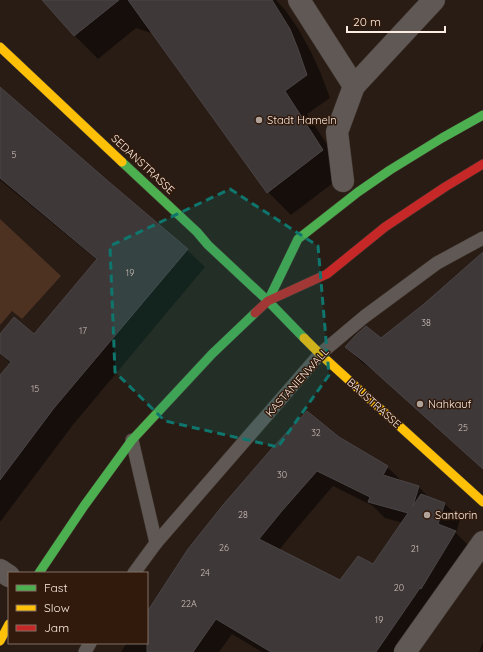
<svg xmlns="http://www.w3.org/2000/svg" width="483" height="652" viewBox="0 0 483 652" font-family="Quicksand,sans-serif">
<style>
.green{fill:#4d3222}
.shadow{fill:#0007;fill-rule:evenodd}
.building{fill:#3f3839;stroke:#4a4446;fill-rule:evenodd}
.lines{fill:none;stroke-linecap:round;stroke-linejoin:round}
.lane-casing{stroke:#41362e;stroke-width:14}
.street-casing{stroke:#41362e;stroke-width:23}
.fast-casing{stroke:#41362e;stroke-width:10}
.slow-casing{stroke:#41362e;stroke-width:10}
.jam-casing{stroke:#41362e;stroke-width:10}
.lane{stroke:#5f5855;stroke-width:13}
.street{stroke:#5f5855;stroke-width:22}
.fast{stroke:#4caf50;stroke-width:9}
.slow{stroke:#ffc107;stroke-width:9}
.jam{stroke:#c62828;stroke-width:9}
.marked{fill:#0f766e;fill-opacity:0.2;stroke:#0f766e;stroke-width:3;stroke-dasharray:8 5;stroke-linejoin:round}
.poi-dot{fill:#b2a39a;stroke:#311a0c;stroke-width:1.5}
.labels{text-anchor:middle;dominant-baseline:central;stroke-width:3;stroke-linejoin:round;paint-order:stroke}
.number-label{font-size:9px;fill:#cdbfb8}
.poi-label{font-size:11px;fill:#fcece2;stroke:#311a0c;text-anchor:start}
.street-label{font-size:11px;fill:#fcece2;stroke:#311a0c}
</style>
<rect width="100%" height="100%" fill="#291c14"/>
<path class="green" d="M0 219 61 276 22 319 12 311 0 325Z"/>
<g class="shadow">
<path d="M43 0H276L286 11 299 30 312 54 321 74 330 98 307 114 346 173 291 215 268 192 154 34 136 28 98 59 75 36Z"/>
<path d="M0 88 109 183 187 250 205 267 72 426 0 522V378L11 364 0 353V335H34L97 260 0 180Z"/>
<path d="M483 253V469L378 374 360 361 347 347 381 340 424 305Z"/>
<path d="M339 438 387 467 403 482 419 487 430 499 444 503 460 519 456 533 471 548 402 652H262L232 634 219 652H121L127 643H147V614ZM333 486 373 506 385 518 403 523 373 565 340 582 279 550 297 528Z"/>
<path d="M483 642V652H479Z"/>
</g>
<g class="building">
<path d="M42 0H119L74 36Z"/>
<path d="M128 0H272L290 29 298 49 307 75 285 91 323 150 267 193Z"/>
<path d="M0 87 109 182 188 249 54 408 0 480V375L11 362 0 353V334L14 317 34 334 97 259 0 178Z"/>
<path d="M483 252V469L363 361 345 347 356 335 366 326 381 338 424 304Z"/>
<path d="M307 411 339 437 388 466 383 475 419 486 413 506 421 494 445 503 438 524 456 531 421 589 420 588 376 652H271L216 619 193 652H147V612L188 549 223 505 274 446ZM317 471 370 497 368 502 408 513 373 564 358 556 340 580 259 539 281 512Z"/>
</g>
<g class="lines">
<g class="lane-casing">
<g id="lane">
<path d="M132 440 156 543"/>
<path d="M134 573 156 543 320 354 364 317 437 263 483 238"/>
<path d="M85 652 90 643"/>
</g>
</g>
<g class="street-casing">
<g id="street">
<path d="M299 0 354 86 337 132 343 181"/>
<path d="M354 86 434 0"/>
<path d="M0 570 9 576"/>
<path d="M405 652 483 542"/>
</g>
</g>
<g class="fast-casing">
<g id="fast">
<path d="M122 162 197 232 208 245 268 301 304 338"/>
<path d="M268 301 298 239 358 192 390 170 442 138 483 115"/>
<path d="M39 573 84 506 132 440 212 354 255 313"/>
</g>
</g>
<g class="slow-casing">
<g id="slow">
<path d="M0 47 122 162"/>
<path d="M304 338 320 354 483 502"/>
<path d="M0 641 9 624"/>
</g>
</g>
<g class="jam-casing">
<path id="jam" d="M255 313 268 301 327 274 385 227 445 187 483 164"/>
</g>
<use href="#lane" class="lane"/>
<use href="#street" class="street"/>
<use href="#fast" class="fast"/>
<use href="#slow" class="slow"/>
<use href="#jam" class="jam"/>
</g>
<path class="marked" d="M230 189 318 246 329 375 278 447 165 421 115 372 110 246Z"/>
<g class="poi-dot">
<circle cx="259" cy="120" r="4"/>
<circle cx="420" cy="404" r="4"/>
<circle cx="427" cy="515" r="4"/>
</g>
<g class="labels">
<g class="number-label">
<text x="14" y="154">5</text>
<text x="130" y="272">19</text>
<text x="426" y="322">38</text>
<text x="83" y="330">17</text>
<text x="35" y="388">15</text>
<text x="463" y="427">25</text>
<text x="316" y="432">32</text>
<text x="282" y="474">30</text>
<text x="243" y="514">28</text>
<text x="224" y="547">26</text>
<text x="415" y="548">21</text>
<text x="205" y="572">24</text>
<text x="399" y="587">20</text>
<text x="189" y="603">22A</text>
<text x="379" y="619">19</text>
</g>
<g class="poi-label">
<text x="267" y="120">Stadt Hameln</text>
<text x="428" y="404">Nahkauf</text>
<text x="435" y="515">Santorin</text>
</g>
<g class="street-label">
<text transform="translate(143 164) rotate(43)">SEDANSTRASSE</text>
<text transform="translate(297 382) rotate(-48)">KASTANIENWALL</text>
<text transform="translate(374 403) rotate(42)">BAUSTRASSE</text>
</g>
</g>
<rect x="8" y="572" width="140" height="72" fill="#311a0c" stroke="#826e62"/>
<rect x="16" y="585" width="20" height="6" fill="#4caf50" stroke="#826e62"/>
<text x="44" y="592" font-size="12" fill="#fcece2">Fast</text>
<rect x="16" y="605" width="20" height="6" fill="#ffc107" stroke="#826e62"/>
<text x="44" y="612" font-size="12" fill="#fcece2">Slow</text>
<rect x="16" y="625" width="20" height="6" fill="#c62828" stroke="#826e62"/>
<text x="44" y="632" font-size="12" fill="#fcece2">Jam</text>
<path d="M347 26v6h98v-6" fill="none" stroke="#fcece2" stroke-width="2"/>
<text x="353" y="26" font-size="12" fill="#fcece2" stroke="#311a0c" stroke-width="3" paint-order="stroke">20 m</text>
</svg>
